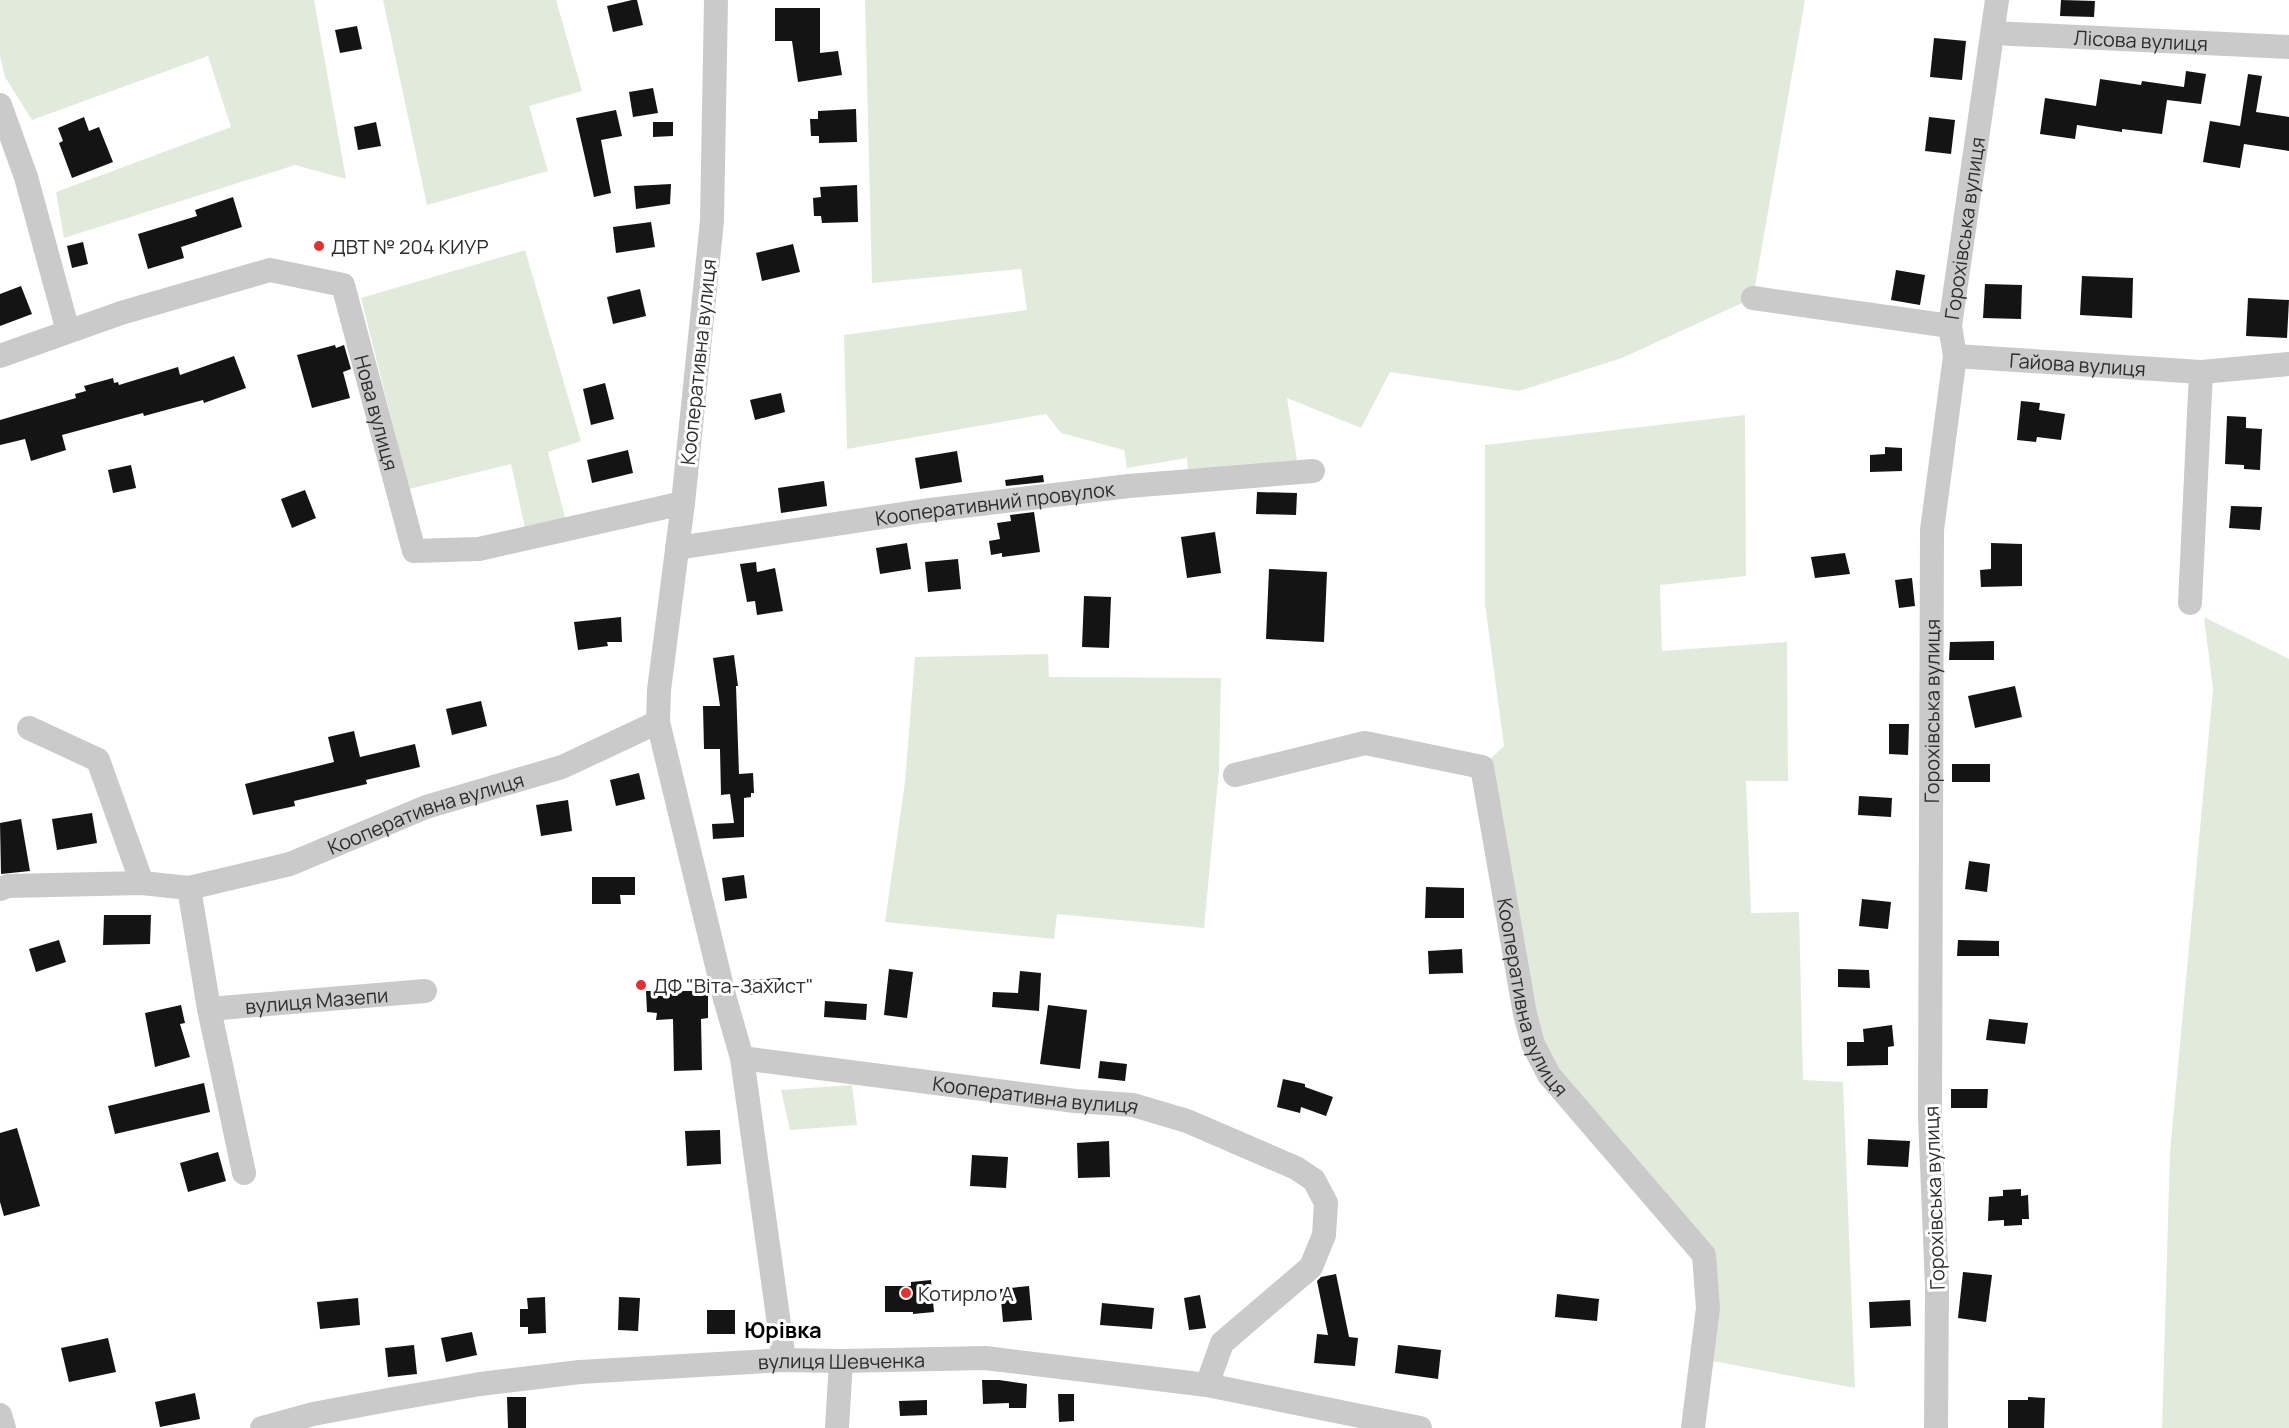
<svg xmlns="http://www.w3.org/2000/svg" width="2289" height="1428" viewBox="0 0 2289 1428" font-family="Manrope,sans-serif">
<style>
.green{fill:#e2ebdb}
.building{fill:#141414}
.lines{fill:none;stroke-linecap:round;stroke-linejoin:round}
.minor{stroke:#cacaca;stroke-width:24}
.poi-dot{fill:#e23132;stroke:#fff;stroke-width:2}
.labels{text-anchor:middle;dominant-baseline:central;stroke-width:6;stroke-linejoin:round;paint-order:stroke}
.street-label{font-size:20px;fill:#2d2d2d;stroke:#fff}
.poi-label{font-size:20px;fill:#2d2d2d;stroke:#fff;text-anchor:start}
.quarter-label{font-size:22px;font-weight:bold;fill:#000;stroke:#fff}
</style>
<rect width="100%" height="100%" fill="#fff"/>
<g class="green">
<path d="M0 0H314L346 179 295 165 64 238 56 192 231 127 208 56 32 120 5 77 0 56Z"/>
<path d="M383 0H556L582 91 529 106 548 171 427 205Z"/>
<path d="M865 0H1805L1753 298 1622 358 1519 391 1390 372 1361 428 1287 398 1297 460 1275 468 1188 473 1187 458 1127 468 1124 450 1061 433 1046 414 847 449 844 335 1027 310 1021 269 872 283Z"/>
<path d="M525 250 581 441 548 452 566 521 525 528 511 464 409 489 361 298Z"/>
<path d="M1745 415 1746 576 1660 585 1662 651 1787 642 1788 781H1746L1751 913 1799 912 1803 1080 1843 1082 1855 1388 1702 1359 1704 1255 1549 1075 1482 767 1504 746 1485 604V445Z"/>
<path d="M2204 617 2289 659V1428H2162L2170 1152 2213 689Z"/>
<path d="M1048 654 1049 677 1221 678 1219 770 1204 928 1057 914 1054 939 885 922 905 782 915 657Z"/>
<path d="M852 1085 857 1125 790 1130 781 1090Z"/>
</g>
<g class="building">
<path d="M632 0H637L643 25 613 32 607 6Z"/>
<path d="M2061 0 2095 1 2094 17 2060 16Z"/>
<path d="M775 8H820V53L838 51 842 75 798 82 792 41H775Z"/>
<path d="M357 26 362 49 340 53 335 30Z"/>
<path d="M1934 38 1966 41 1962 80 1930 77Z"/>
<path d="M2186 71 2206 74 2201 104 2167 100 2162 134 2122 129V132L2077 125 2075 139 2040 134 2045 98 2096 106 2100 79 2141 85 2142 81 2184 87Z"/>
<path d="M2248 74 2262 76 2256 112 2289 117V151L2244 144 2240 168 2203 162 2210 121 2240 126Z"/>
<path d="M653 88 658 113 633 117 629 92Z"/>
<path d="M856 109 857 142 819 143V136H811L810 119H818V111Z"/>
<path d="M616 110 622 136 601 140 611 193 594 197 576 118Z"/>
<path d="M84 117 89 131 99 127 113 162 72 178 59 143 63 141 58 128Z"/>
<path d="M1929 117 1955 120 1951 154 1925 151Z"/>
<path d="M376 122 381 146 358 150 354 127Z"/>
<path d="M653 122H673V136L653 137Z"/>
<path d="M671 184 670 204 636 209 634 186Z"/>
<path d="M857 185 858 222 822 223 821 216H814L813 198 821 197 820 187Z"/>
<path d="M233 197 242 227 181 247 184 258 148 269 138 234 197 216 195 210Z"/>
<path d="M651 222 655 247 616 253 613 227Z"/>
<path d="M83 242 88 264 72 268 67 246Z"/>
<path d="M793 244 800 272 762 281 756 253Z"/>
<path d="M1896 270 1925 275 1920 305 1891 300Z"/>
<path d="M2082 276 2133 278 2132 318 2080 315Z"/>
<path d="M1985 284 2022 285 2021 319 1983 318Z"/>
<path d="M21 286 32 314 0 326V294Z"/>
<path d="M640 289 646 316 613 324 607 297Z"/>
<path d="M2248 298 2289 300 2287 338 2246 336Z"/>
<path d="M335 345 336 348 344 345 351 369 343 372 350 398 312 408 297 355Z"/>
<path d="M234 356 246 388 204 403 203 400 144 416 143 413 62 435 66 450 31 461 25 439 0 445V420L76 398 75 394 86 391 84 386 113 378 114 383 118 382 119 385 178 367 180 375Z"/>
<path d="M605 383 614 419 591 425 583 389Z"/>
<path d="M781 393 785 412 755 420 750 400Z"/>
<path d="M2021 401 2040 403 2039 410 2065 414 2061 440 2037 437 2036 442 2017 440Z"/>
<path d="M2227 416 2246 417V428L2262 429 2260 470 2244 469V465L2225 464Z"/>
<path d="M1885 447 1902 448V471L1870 472V455L1885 454Z"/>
<path d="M628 450 633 473 592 483 587 460Z"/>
<path d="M957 451 962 482 920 489 915 458Z"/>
<path d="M131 465 136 488 113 493 108 470Z"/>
<path d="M1043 475 1044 482 1006 486 1005 480Z"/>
<path d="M824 481 827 506 781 513 778 488Z"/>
<path d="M305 490 316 518 292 528 281 499Z"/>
<path d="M1257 492 1297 493 1296 515 1256 514Z"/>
<path d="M2231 506 2262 507 2260 530 2229 528Z"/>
<path d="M1034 512 1040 552 1002 557V553L991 555 989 541 1000 539 997 523 1011 521 1010 515Z"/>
<path d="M1215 532 1221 573 1187 578 1181 537Z"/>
<path d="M907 543 911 569 880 574 876 548Z"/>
<path d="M1991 543 2022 544V586L1981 587 1980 570 1991 569Z"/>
<path d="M1845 553 1850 574 1815 578 1811 557Z"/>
<path d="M958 559 961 589 928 592 925 562Z"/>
<path d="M756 562 757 572 775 568 783 611 757 615 755 601 747 602 740 564Z"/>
<path d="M1269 569 1327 572 1324 642 1266 639Z"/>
<path d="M1912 578 1915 606 1899 608 1895 580Z"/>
<path d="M1084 596 1111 597 1109 648 1082 647Z"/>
<path d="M621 617 622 642H607L608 646 578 650 574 622Z"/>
<path d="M1994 641V660H1949L1950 642Z"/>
<path d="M734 655 738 686H736L739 774 753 773 754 793H751V797L744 798V837L713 839 712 824 734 823 730 794 721 795 720 749H704L703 706H720L713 658Z"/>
<path d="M2015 686 2022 717 1975 728 1968 696Z"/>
<path d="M481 701 487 726 452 735 446 709Z"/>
<path d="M1889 724H1909L1908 755 1889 754Z"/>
<path d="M354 731 360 757 415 744 420 767 366 780 367 784 294 801 295 806 253 815 245 784 334 762 328 737Z"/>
<rect x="1952" y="764" width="38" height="18"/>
<path d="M639 773 645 799 616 806 610 780Z"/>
<path d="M1859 796 1892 798 1891 817 1858 815Z"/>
<path d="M568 800 572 831 541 836 536 805Z"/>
<path d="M92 813 97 843 57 850 52 819Z"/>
<path d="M21 819 30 871 1 874 0 823Z"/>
<path d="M1969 861 1990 864 1987 892 1965 889Z"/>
<path d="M744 875 747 898 725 901 722 878Z"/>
<path d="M592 877H635V895H620L621 904H592Z"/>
<path d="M1426 887 1464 888V918H1425Z"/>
<path d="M1862 899 1891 902 1888 929 1859 926Z"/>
<path d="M104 915H151L150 944 103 945Z"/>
<path d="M59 940 66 962 36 972 29 949Z"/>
<path d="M1958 940 1999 941V956H1957Z"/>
<path d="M1462 949 1463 973 1429 974 1428 951Z"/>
<path d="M889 969 913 972 907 1018 884 1015Z"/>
<path d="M1838 969 1869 970 1870 988 1838 987Z"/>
<path d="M1020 971 1041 973 1039 1011 992 1007 993 992 1018 993Z"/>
<path d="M781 978 782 993 749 995 748 980Z"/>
<path d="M646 991H708V1018L701 1019 702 1070 674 1071 673 1019 656 1020 657 1013 647 1012Z"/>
<path d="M825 1001 867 1004 866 1020 824 1017Z"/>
<path d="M181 1005 185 1023 180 1024 190 1057 155 1067 145 1013Z"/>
<path d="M1048 1005 1087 1010 1080 1069 1040 1064Z"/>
<path d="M1989 1019 2028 1023 2025 1044 1986 1040Z"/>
<path d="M1892 1025 1894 1046 1888 1047V1065L1847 1066V1042H1864L1863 1029Z"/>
<path d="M1100 1061 1127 1064 1125 1081 1098 1078Z"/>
<path d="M1283 1079 1305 1084V1087L1333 1097 1326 1116 1301 1107 1300 1113 1277 1107Z"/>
<path d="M204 1083 210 1112 115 1134 108 1106Z"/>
<path d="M1951 1089H1988L1987 1108H1951Z"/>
<path d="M17 1128 40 1206 4 1216 0 1202V1133Z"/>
<path d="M720 1130 721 1164 687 1166 685 1131Z"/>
<path d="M1868 1139 1910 1141 1908 1167 1867 1165Z"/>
<path d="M1109 1141 1110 1177 1078 1178 1077 1143Z"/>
<path d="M218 1152 226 1181 188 1192 180 1163Z"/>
<path d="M972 1155 1008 1157 1006 1188 970 1186Z"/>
<path d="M2021 1189V1196L2028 1195 2029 1219H2022V1225L2004 1226V1220L1988 1221 1989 1197 2003 1196V1190Z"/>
<path d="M1963 1272 1992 1275 1986 1322 1958 1318Z"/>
<path d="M1336 1274 1349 1337 1358 1338 1355 1366 1314 1363 1317 1334 1328 1335 1317 1281 1321 1277Z"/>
<path d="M931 1280 934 1312 913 1314V1312H885V1286H911V1282Z"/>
<path d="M1029 1286 1032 1320 1003 1322 1000 1289Z"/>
<path d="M1557 1294 1599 1299 1597 1321 1555 1317Z"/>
<path d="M1200 1295 1206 1328 1189 1330 1184 1298Z"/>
<path d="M545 1297 546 1333 528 1334V1327H520V1309H528L527 1298Z"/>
<path d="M619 1297 640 1298 638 1331 618 1330Z"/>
<path d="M358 1298 360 1325 320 1329 317 1302Z"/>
<path d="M1910 1300 1911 1326 1870 1328 1869 1302Z"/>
<path d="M1102 1303 1154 1308 1152 1329 1100 1325Z"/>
<rect x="707" y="1310" width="28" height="24"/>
<path d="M472 1332 477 1355 446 1362 441 1338Z"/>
<path d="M108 1338 116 1372 69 1382 61 1348Z"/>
<path d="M414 1345 417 1374 388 1377 385 1348Z"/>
<path d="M1398 1345 1441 1350 1438 1379 1395 1373Z"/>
<path d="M982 1380H999L1027 1384 1026 1408H1009V1403L983 1404Z"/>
<path d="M195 1393 200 1419 160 1427 155 1402Z"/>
<path d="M1058 1394H1074V1421L1059 1422Z"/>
<path d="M507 1397H526V1428H508Z"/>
<path d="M2028 1397 2045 1398 2044 1428H2008V1400H2028Z"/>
<path d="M927 1400V1415L900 1416 899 1401Z"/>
</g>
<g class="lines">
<g class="minor">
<path d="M716 0 712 221 683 503 659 690 658 722 725 999 742 1058 784 1360"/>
<path id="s1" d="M1993 33 2289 47"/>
<path d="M0 105 26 177 68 331"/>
<path d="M1753 298 1950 326"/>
<path id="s2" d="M0 356 121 313 270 270 343 285 414 551 479 549 683 503"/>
<path id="s3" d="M1955 356 2201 372 2289 364"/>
<path id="s4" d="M677 548 922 511 1129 486 1313 471"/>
<path d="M2190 603 2201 372"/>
<path d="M29 728 98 760 142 883"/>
<path id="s5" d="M1235 775 1365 743 1482 767 1525 1014 1533 1044 1549 1075 1704 1255 1708 1308 1693 1428"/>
<path id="s6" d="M189 888 290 864 426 807 562 767 658 722"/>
<path d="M0 889 8 886 142 883 189 888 209 1009 244 1173"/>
<path id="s7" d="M209 1009 425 991"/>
<path id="s8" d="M742 1058 1075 1101 1133 1105 1187 1121 1296 1168 1314 1180 1326 1203 1324 1235 1311 1267 1222 1343 1207 1385"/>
<path d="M0 1415 4 1428"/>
<path id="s9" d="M262 1428 313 1414 388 1400 480 1384 580 1372 784 1360 841 1361 985 1358 1207 1385 1420 1428"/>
<path d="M837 1428 841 1361"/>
<path id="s10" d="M1936 1428 1937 1287 1930 1117 1932 530 1955 356 1950 326 1997 0"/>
</g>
</g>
<g class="poi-dot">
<circle cx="319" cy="246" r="6"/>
<circle cx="641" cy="985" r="6"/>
<circle cx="906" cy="1293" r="6"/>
</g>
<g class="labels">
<g class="street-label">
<text stroke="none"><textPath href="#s1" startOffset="148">Лісова вулиця</textPath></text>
<text stroke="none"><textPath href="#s10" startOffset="1203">Горохівська вулиця</textPath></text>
<text transform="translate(698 362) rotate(-84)">Кооперативна вулиця</text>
<text stroke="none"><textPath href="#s3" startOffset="123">Гайова вулиця</textPath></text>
<text stroke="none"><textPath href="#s2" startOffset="490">Нова вулиця</textPath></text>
<text stroke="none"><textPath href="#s4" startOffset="321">Кооперативний провулок</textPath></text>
<text stroke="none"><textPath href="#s10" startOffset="717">Горохівська вулиця</textPath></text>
<text stroke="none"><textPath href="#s6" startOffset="249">Кооперативна вулиця</textPath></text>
<text stroke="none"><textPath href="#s5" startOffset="490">Кооперативна вулиця</textPath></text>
<text stroke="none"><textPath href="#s7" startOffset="108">вулиця Мазепи</textPath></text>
<text stroke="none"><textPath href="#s8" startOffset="296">Кооперативна вулиця</textPath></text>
<text transform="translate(1934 1198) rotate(-92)">Горохівська вулиця</text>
<text stroke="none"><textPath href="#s9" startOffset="585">вулиця Шевченка</textPath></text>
</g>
<g class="poi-label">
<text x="331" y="246">ДВТ № 204 КИУР</text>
<text x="653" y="985">ДФ "Віта-Захист"</text>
<text x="918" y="1293">Котирло А</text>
</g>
<g class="quarter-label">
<text x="783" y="1330">Юрівка</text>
</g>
</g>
</svg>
